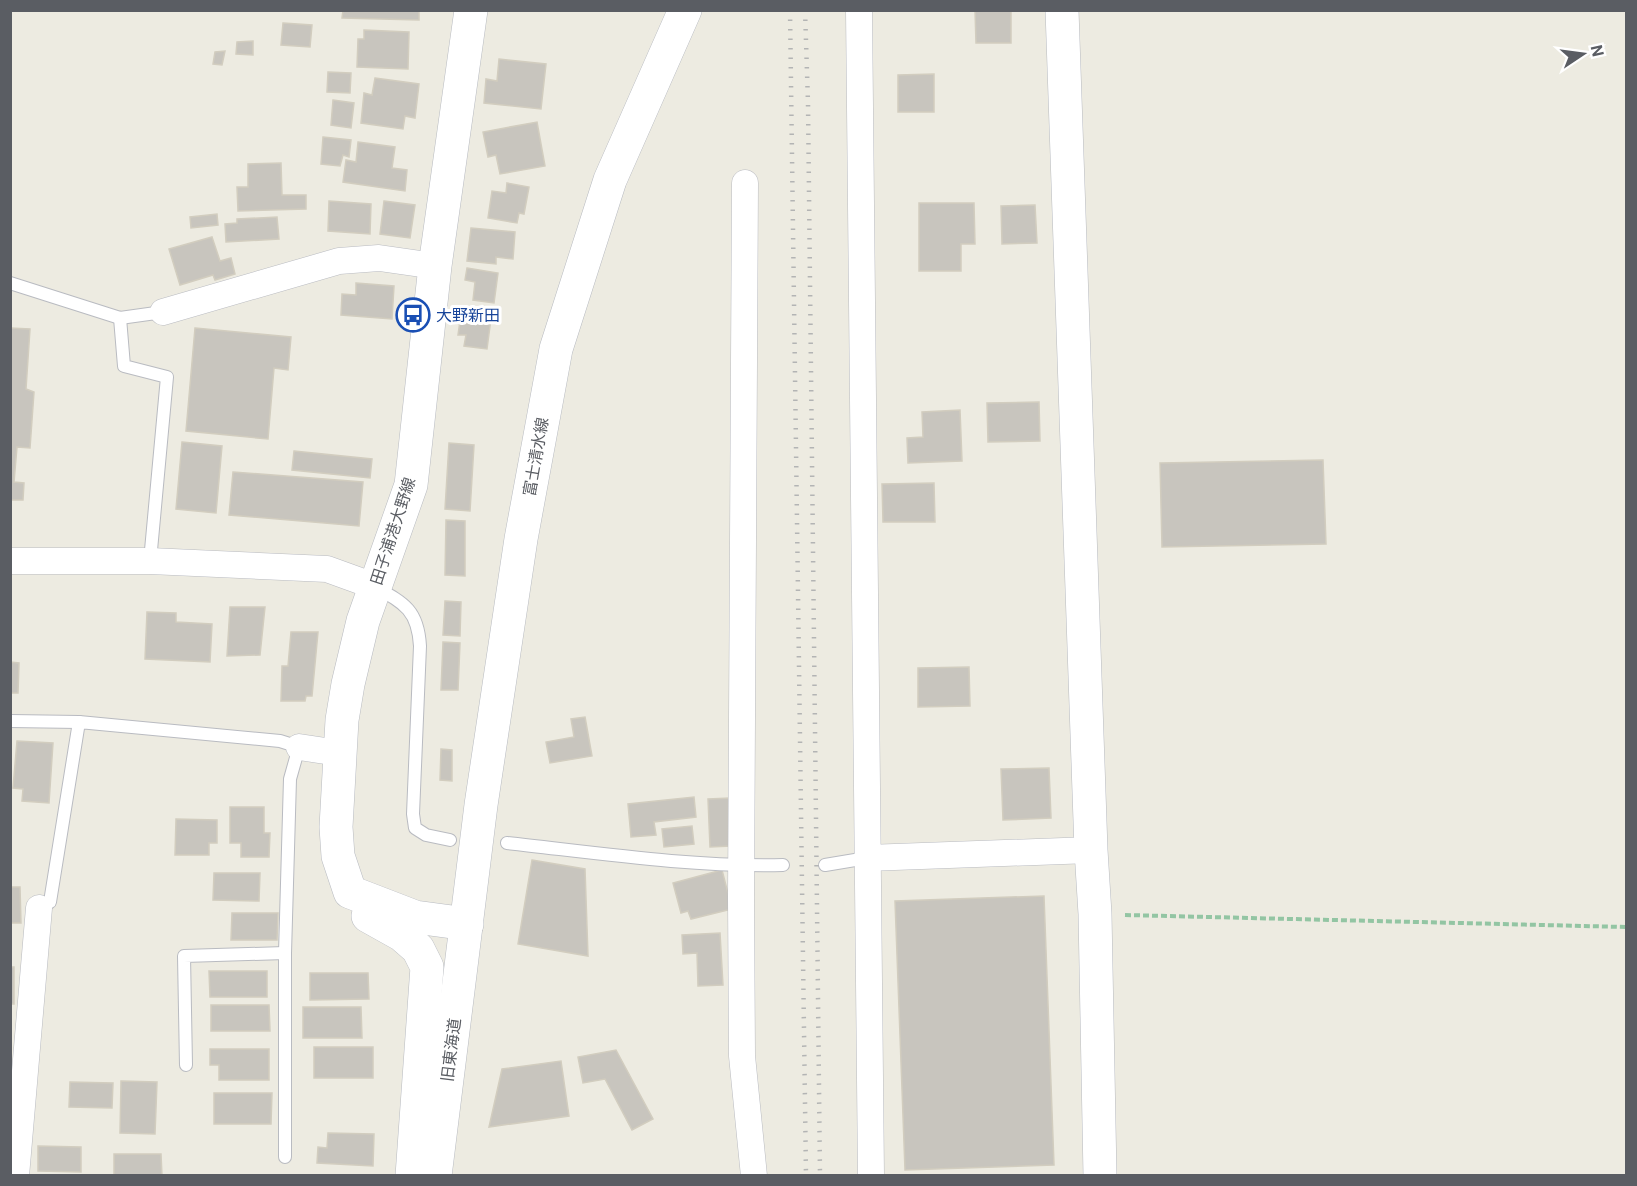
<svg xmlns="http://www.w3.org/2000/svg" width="1637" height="1186" viewBox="0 0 1637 1186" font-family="Roboto,'Noto Sans JP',sans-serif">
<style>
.building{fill:#c8c5be;stroke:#d2cdbf;stroke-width:1.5}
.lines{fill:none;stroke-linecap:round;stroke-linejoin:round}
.lane-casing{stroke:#b9bbc1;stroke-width:14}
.street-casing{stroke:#b9bbc1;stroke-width:27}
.secondary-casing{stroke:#b7bac0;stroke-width:34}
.path{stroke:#93c5a3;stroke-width:4;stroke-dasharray:6 3;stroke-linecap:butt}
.lane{stroke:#fff;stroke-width:12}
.street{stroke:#fff;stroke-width:26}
.secondary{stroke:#fff;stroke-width:33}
.rail{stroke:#b3b4b4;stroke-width:4.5;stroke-dasharray:1.5 8;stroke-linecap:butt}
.labels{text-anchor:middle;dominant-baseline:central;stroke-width:6;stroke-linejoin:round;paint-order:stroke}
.transit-label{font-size:16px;fill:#164399;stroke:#fff;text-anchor:start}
.street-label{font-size:16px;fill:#5a5d63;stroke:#fff}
</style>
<rect width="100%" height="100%" fill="#edebe1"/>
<g class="building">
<path d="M343 10H419V20L342 18Z"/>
<path d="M975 10H1011V43H976Z"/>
<path d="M283 23 312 25 310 47 281 45Z"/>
<path d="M364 30 409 32 408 69 357 67 358 39H364Z"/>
<path d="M253 41V55L236 54 237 42Z"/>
<path d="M225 51 222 65 213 64 215 52Z"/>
<path d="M499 59 546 64 541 109 484 103 486 79 497 81Z"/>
<path d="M328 72 351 73 350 93 327 92Z"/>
<path d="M934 74V112H898V75Z"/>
<path d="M375 78 419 84 415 118 405 116 403 129 361 123 364 93 372 95Z"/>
<path d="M333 100 354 103 351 128 331 125Z"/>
<path d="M537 122 545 166 500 174 496 155 488 157 483 132Z"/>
<path d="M323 137 351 140 349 157 343 155 340 166 321 164Z"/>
<path d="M358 142 395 147 392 168 407 170 405 191 343 182 346 160 356 162Z"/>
<path d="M281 163 282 195H306V209L238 211 237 187H248V164Z"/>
<path d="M507 183 529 187 524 214 519 213 517 223 488 218 492 191 506 193Z"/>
<path d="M329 201 371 204 370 234 328 231Z"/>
<path d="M384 201 415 205 410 238 380 234Z"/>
<path d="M919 203H974L975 244H961V271H919Z"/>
<path d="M1035 205 1037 243 1002 244 1001 206Z"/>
<path d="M217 214 218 225 191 228 190 217Z"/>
<path d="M277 217 279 239 226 242 225 224 237 223V219Z"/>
<path d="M471 228 515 232 513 259 496 257V264L467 261Z"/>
<path d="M212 237 220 261 231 258 235 274 215 280 213 275 180 285 169 249Z"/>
<path d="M467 268 498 273 494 303 473 300 475 282 465 280Z"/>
<path d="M356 283 394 286 392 319 341 315 342 294 356 295Z"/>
<path d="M462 307 492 311 487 349 464 346 466 335H458Z"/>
<path d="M10 328 30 329 26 389 34 392 30 448 17 447 14 482 24 483 23 500H10Z"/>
<path d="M195 328 291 337 288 370 274 368 268 439 186 431Z"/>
<path d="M1039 402 1040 441 988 442 987 403Z"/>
<path d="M960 410 962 461 908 463 907 438 923 437 922 412Z"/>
<path d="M182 442 222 446 216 513 176 509Z"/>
<path d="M449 443 474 445 470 511 445 509Z"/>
<path d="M294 451 372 459 370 478 292 470Z"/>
<path d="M1323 460 1326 544 1162 547 1160 463Z"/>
<path d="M233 472 363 482 359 526 229 515Z"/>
<path d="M934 483 935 522H883L882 484Z"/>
<path d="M446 520 465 521V576L445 575Z"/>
<path d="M445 601 461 602 460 636 443 635Z"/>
<path d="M230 607H265L260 655 227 656Z"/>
<path d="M147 612 176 613V622L212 624 210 662 145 659Z"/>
<path d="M291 632H318L312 696H306L305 701H281L282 666H288Z"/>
<path d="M443 642 460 643 458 690H441Z"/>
<path d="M10 662 19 663 18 693H10Z"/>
<path d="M969 667 970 706 918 707V668Z"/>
<path d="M585 717 592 756 550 763 546 742 574 737 571 719Z"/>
<path d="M17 741 53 743 49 803 22 801 23 789 13 788Z"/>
<path d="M441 749 452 750V781L440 780Z"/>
<path d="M1049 768 1051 818 1003 820 1001 769Z"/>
<path d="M694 797 696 817 654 822 656 835 631 837 628 804Z"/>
<path d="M730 798 731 846 710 847 708 799Z"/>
<path d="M230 807H264V833H270L269 857H241V843H230Z"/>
<path d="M176 819 217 820V843H209V855H175Z"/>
<path d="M692 826 694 844 664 847 662 829Z"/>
<path d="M532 860 585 869 588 956 518 944Z"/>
<path d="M722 870 732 909 691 919 688 911 681 913 673 883Z"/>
<path d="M214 873H260L259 901 213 900Z"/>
<path d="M10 887H20L21 923H10Z"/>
<path d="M1044 896 1054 1165 905 1170 895 901Z"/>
<path d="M232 913H278L277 940H231Z"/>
<path d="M720 933 723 985 698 986 697 953 683 954 682 935Z"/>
<rect x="10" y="967" width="4" height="37"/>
<path d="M209 971H267V997H210Z"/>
<path d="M310 973H368L369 999 310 1000Z"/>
<path d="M211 1005H269L270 1031H211Z"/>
<path d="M303 1007H361L362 1038H303Z"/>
<rect x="314" y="1047" width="59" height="31"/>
<path d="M210 1049H269V1080H219V1065H210Z"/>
<path d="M616 1050 653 1119 632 1130 605 1079 583 1083 578 1057Z"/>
<path d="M561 1061 569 1116 489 1127 502 1069Z"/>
<path d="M121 1081 157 1082 155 1134 120 1133Z"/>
<path d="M70 1082 113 1083 112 1108 69 1107Z"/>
<path d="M214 1093H272L271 1124H214Z"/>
<path d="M328 1133 374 1134 373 1166 317 1163 318 1147 327 1148Z"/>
<path d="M38 1146 81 1147V1172L38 1171Z"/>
<path d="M114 1154H161L162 1176H114Z"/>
</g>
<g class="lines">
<g class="lane-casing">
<g id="lane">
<path d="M10 283 120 318 163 312"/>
<path d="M120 318 124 366 167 377 150 561"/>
<path d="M375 587C404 603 418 610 420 646L413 814 415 828 426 835 450 840"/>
<path d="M10 721 79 722"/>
<path d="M507 843C598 853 691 867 783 865"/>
<path d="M825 865 867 858"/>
<path d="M39 908 50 902 79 722 280 741 299 747 290 779 285 953V1157"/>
<path d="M186 1065 184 956 285 953"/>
</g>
</g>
<g class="street-casing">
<g id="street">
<path d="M859 10 871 1176"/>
<path d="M745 183 741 898 742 1056 754 1176"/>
<path d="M163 312 339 261 379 258 435 266"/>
<path d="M10 561H150L327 569 374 586"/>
<path d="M299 747 339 753"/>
<path d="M867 858 1091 850"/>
<path d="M16 1176 39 908"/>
</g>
</g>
<g class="secondary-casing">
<g id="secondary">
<path d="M1062 10 1091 850 1095 914 1100 1176"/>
<path d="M368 916 402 935 418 949 427 967 412 1176"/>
<path d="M467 924 415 917 350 892 338 856 336 827 342 720 348 684 363 621 411 485 435 266 471 10"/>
<path d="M435 1176 481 805 521 539 556 349 610 180 685 10"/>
</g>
</g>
<path class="path" d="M1125 915 1626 927"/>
<use href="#lane" class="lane"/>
<use href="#street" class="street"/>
<use href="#secondary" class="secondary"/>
<g class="rail">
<path d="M790 10 806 1176"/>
<path d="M805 10 808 103 820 1176"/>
</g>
</g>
<defs>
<g id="bus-ring" transform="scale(1.725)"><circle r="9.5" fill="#fff" stroke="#1a4fb4" stroke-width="1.5"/><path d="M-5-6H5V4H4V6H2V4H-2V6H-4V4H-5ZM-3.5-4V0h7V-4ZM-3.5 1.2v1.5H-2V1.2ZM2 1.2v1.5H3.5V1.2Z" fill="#1a4fb4"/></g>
</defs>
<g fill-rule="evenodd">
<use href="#bus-ring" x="413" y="315"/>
</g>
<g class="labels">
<g class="transit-label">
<text x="436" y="315">大野新田</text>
</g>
<g class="street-label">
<text transform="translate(536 457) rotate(-80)">富士清水線</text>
<text transform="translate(393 531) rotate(-72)">田子浦港大野線</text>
<text transform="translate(451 1050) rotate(-83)">旧東海道</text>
</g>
</g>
<rect width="1637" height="1186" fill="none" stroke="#5a5d63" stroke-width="24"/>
<g transform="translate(1583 54) rotate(77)" stroke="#ffffff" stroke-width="4.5" paint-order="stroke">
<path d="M0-4.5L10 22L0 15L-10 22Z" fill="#5a5d63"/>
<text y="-9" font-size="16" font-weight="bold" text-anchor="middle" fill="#5a5d63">N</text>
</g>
</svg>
